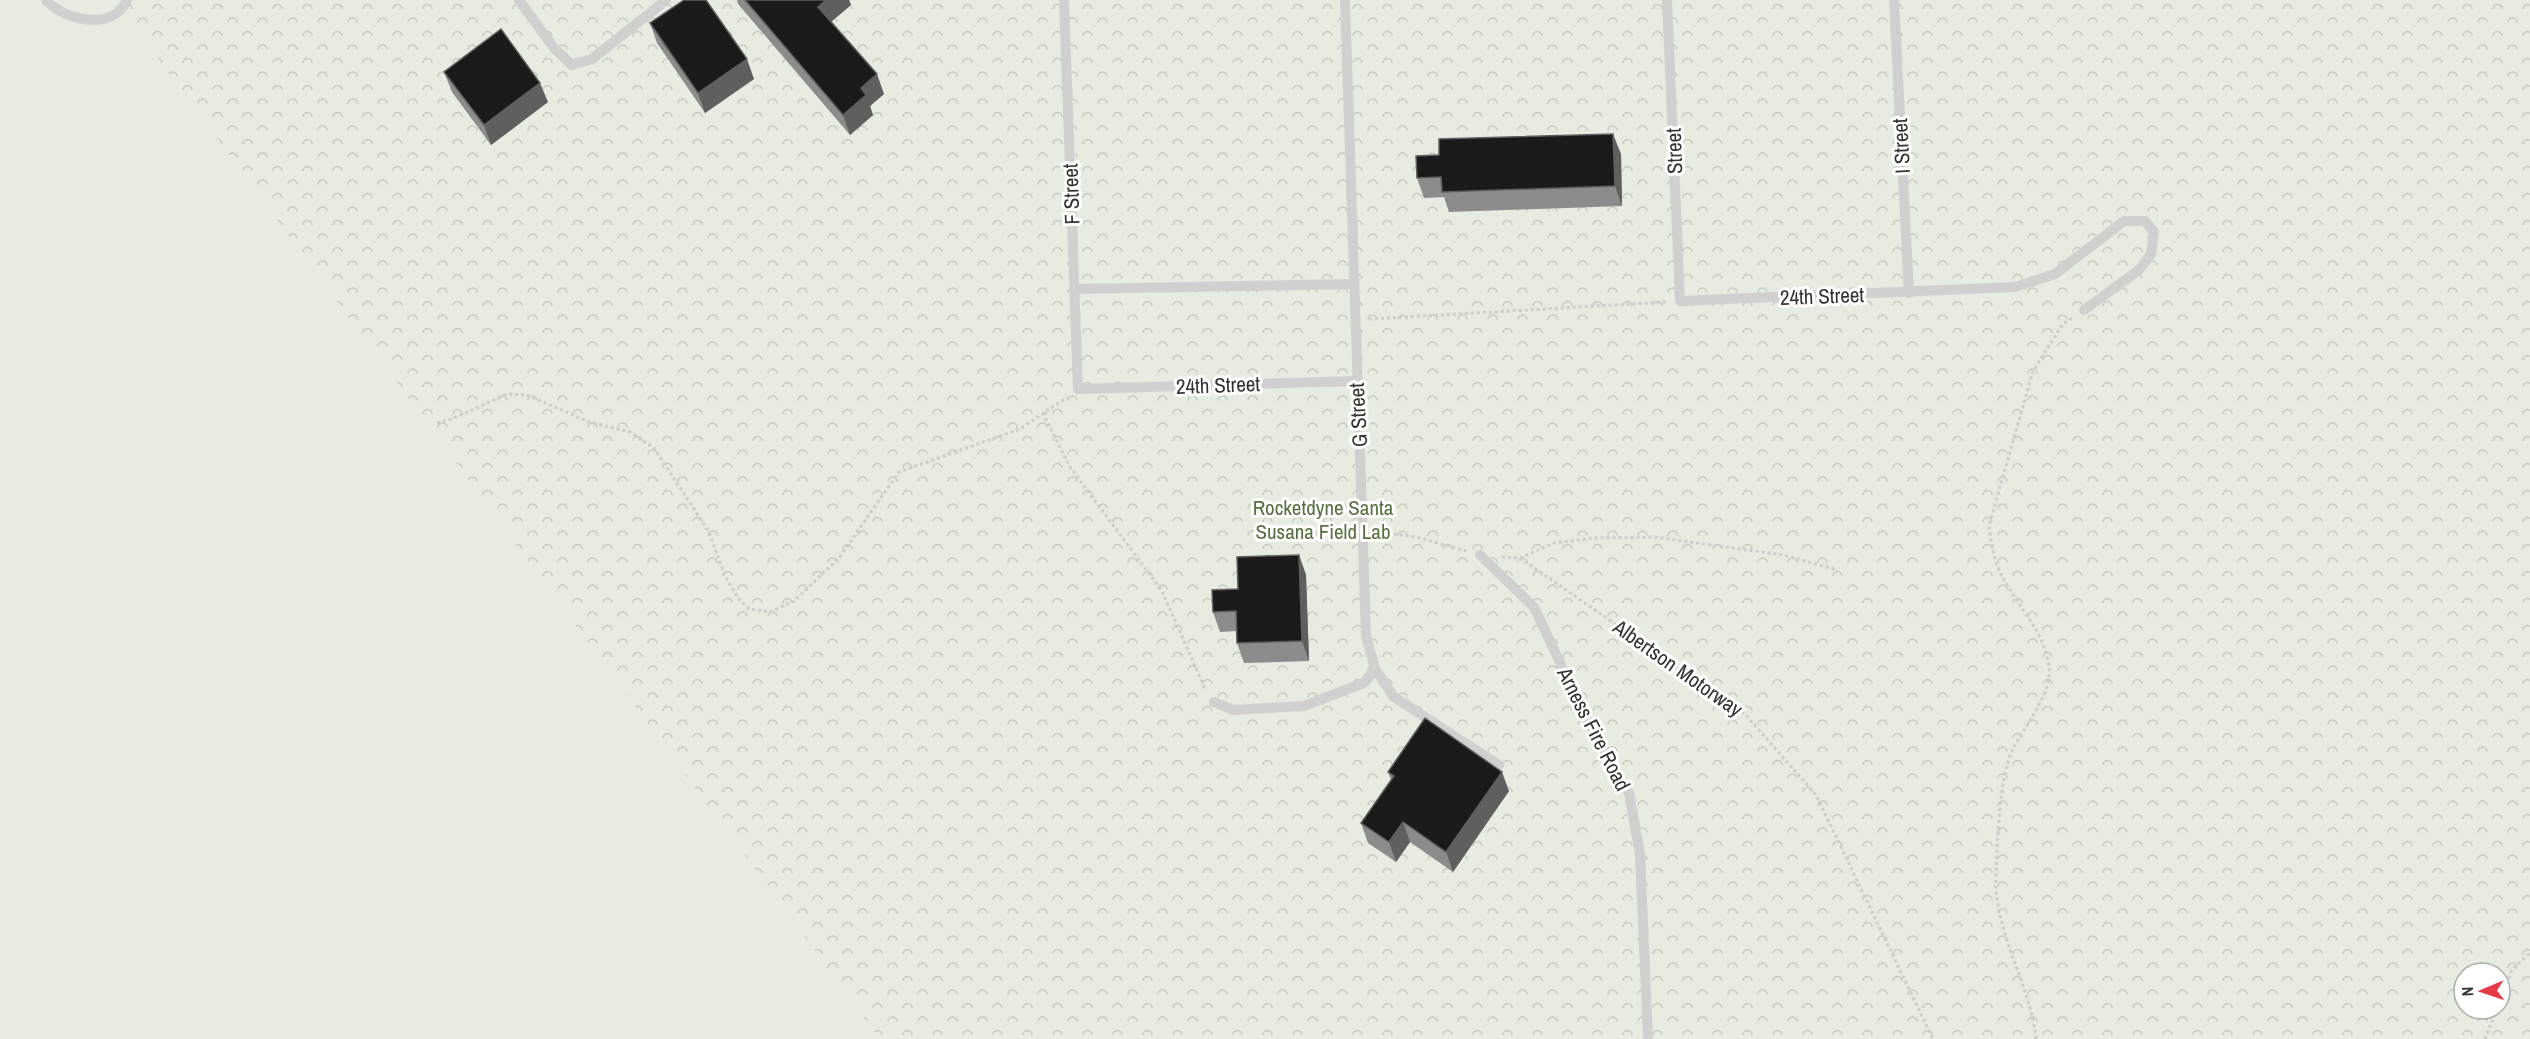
<svg xmlns="http://www.w3.org/2000/svg" width="2530" height="1039" viewBox="0 0 2530 1039" font-family="'Archivo Narrow',sans-serif">
<style>
.grass{fill:#e6ecdf;fill-rule:evenodd}
.forest{fill:url(#forest-crowns);fill-rule:evenodd}
.lines{fill:none;stroke-linecap:round;stroke-linejoin:round}
.path{stroke:#cdcdcd;stroke-width:3;stroke-dasharray:3 3;stroke-linecap:butt}
.service{stroke:#d0d0d0;stroke-width:10}
.wall{fill:#8c8c8c}
.shaded-wall{fill:#5f5f5f}
.building{fill:#1a1a1a;stroke:#5f5f5f;stroke-width:1.5}
.labels{text-anchor:middle;dominant-baseline:central;stroke-width:6;stroke-linejoin:round;paint-order:stroke}
.street-label{font-size:21px;fill:#333;stroke:#fff}
.park-label{font-size:21px;fill:#56703f;stroke:#fff}
</style>
<defs>
<pattern id="forest-crowns" width="20" height="18" patternUnits="userSpaceOnUse" patternTransform="scale(1.5)"><rect width="20" height="18" fill="#e6ecdf"/><path d="M2 6a3 3 0 1 1 6 0M12 15a3 3 0 1 1 6 0" fill="none" stroke="#c6cbc0"/></pattern>
</defs>
<rect width="100%" height="100%" fill="#fff"/>
<path class="grass" d="M0 0H2530V1039H0ZM2464 973H2500V1009H2464Z"/>
<path class="forest" d="M115 0H2530V1039H880ZM2464 973H2500V1009H2464Z"/>
<g class="lines">
<g class="path">
<path d="M1369 319 1667 302"/>
<path d="M1045 412 1046 420 1070 467 1162 591 1206 691"/>
<path d="M437 423 452 419 507 394 527 395 589 422 630 432 654 448 709 532 725 576 738 598 749 609 770 612 794 601 839 558 899 472 1020 429 1067 397"/>
<path d="M1376 531 1420 538 1466 551"/>
<path d="M1502 557 1520 558 1745 714 1816 795 1933 1039"/>
<path d="M1520 558 1554 543 1596 538 1654 537 1783 555 1838 570"/>
<path d="M2500 1001 2512 970 2530 953"/>
<path d="M2036 1039C2030 982 1992 930 1996 871 1998 838 1999 777 2013 749 2024 727 2053 692 2049 667 2045 632 2017 606 2001 574 1994 559 1991 542 1989 526L2033 371 2062 325 2072 318"/>
<path d="M2485 1039 2497 1009"/>
</g>
<g class="service">
<path d="M46 0C61 17 99 28 118 12 122 9 125 4 127 0"/>
<path d="M519 0 554 48 572 65 592 59 666 0"/>
<path d="M1064 0 1078 389 1357 381"/>
<path d="M1345 0 1366 636 1375 669 1394 697 1499 765"/>
<path d="M1667 0 1680 301 2015 287 2055 274 2124 221H2145L2154 232 2151 254 2139 270 2084 310"/>
<path d="M1894 0 1909 293"/>
<path d="M1075 289 1354 284"/>
<path d="M1480 555 1534 607 1585 716 1629 793 1640 854 1648 1039"/>
<path d="M1214 702 1233 710 1304 706 1364 683 1375 669"/>
</g>
</g>
<g class="wall">
<path d="M737 0H849L851 5 831 22 884 94 870 106 873 115 850 135 738 4Z"/>
<path d="M650 23 754 79 705 113 657 43Z"/>
<path d="M444 72 548 102 491 145 452 92Z"/>
<path d="M1621 154 1622 206 1449 212 1444 197 1424 198 1417 178Z"/>
<path d="M1299 555 1306 575 1309 661 1244 663 1237 643V631L1220 632 1213 612 1238 589Z"/>
<path d="M1388 772 1509 791 1453 872 1410 842 1396 862 1368 843 1361 823 1391 780Z"/>
</g>
<g class="shaded-wall">
<path d="M826 0H849L851 5 826 26 818 7Z"/>
<path d="M747 59 754 79 705 113 698 93Z"/>
<path d="M877 74 884 94 870 106 873 115 850 135 843 115 861 88Z"/>
<path d="M540 83 548 102 491 145 484 125Z"/>
<path d="M1613 134 1621 154 1622 206 1615 186Z"/>
<path d="M1299 555 1306 575 1309 661 1302 641Z"/>
<path d="M1502 772 1509 791 1453 872 1446 852Z"/>
<path d="M1403 822 1410 842 1396 862 1389 842Z"/>
</g>
<g class="building">
<path d="M684 0H706L747 59 698 93 650 23Z"/>
<path d="M745 0H826L818 7 877 74 861 88 866 95 843 115Z"/>
<path d="M501 29 540 83 484 125 444 72Z"/>
<path d="M1613 134 1615 186 1442 192 1441 177 1417 178 1416 156 1439 155V139Z"/>
<path d="M1299 555 1302 641 1237 643 1236 611 1213 612 1212 590 1238 589 1237 557Z"/>
<path d="M1425 718 1502 772 1446 852 1403 822 1389 842 1361 823 1394 776 1388 772Z"/>
</g>
<g class="labels">
<g class="street-label">
<text transform="translate(1901 146) rotate(-93)">I Street</text>
<text transform="translate(1674 151) rotate(-92)">Street</text>
<text transform="translate(1071 194) rotate(-92)">F Street</text>
<text transform="translate(1822 296) rotate(-2)">24th Street</text>
<text transform="translate(1218 385) rotate(-2)">24th Street</text>
<text transform="translate(1358 415) rotate(-93)">G Street</text>
<text transform="translate(1678 668) rotate(35)">Albertson Motorway</text>
<text transform="translate(1594 729) rotate(63)">Arness Fire Road</text>
</g>
<g class="park-label">
<text x="1323" y="507">Rocketdyne Santa<tspan x="1323" dy="24">Susana Field Lab</tspan></text>
</g>
</g>
<g transform="translate(2482 991) rotate(268)"><circle r="28" fill="#ffffff" stroke="#adadad" stroke-width="1.5"/>
<path d="M0-4.5L10 22L0 15L-10 22Z" fill="#e63946"/>
<text y="-9" font-size="16" font-weight="bold" text-anchor="middle" fill="#333333">N</text>
</g>
</svg>
